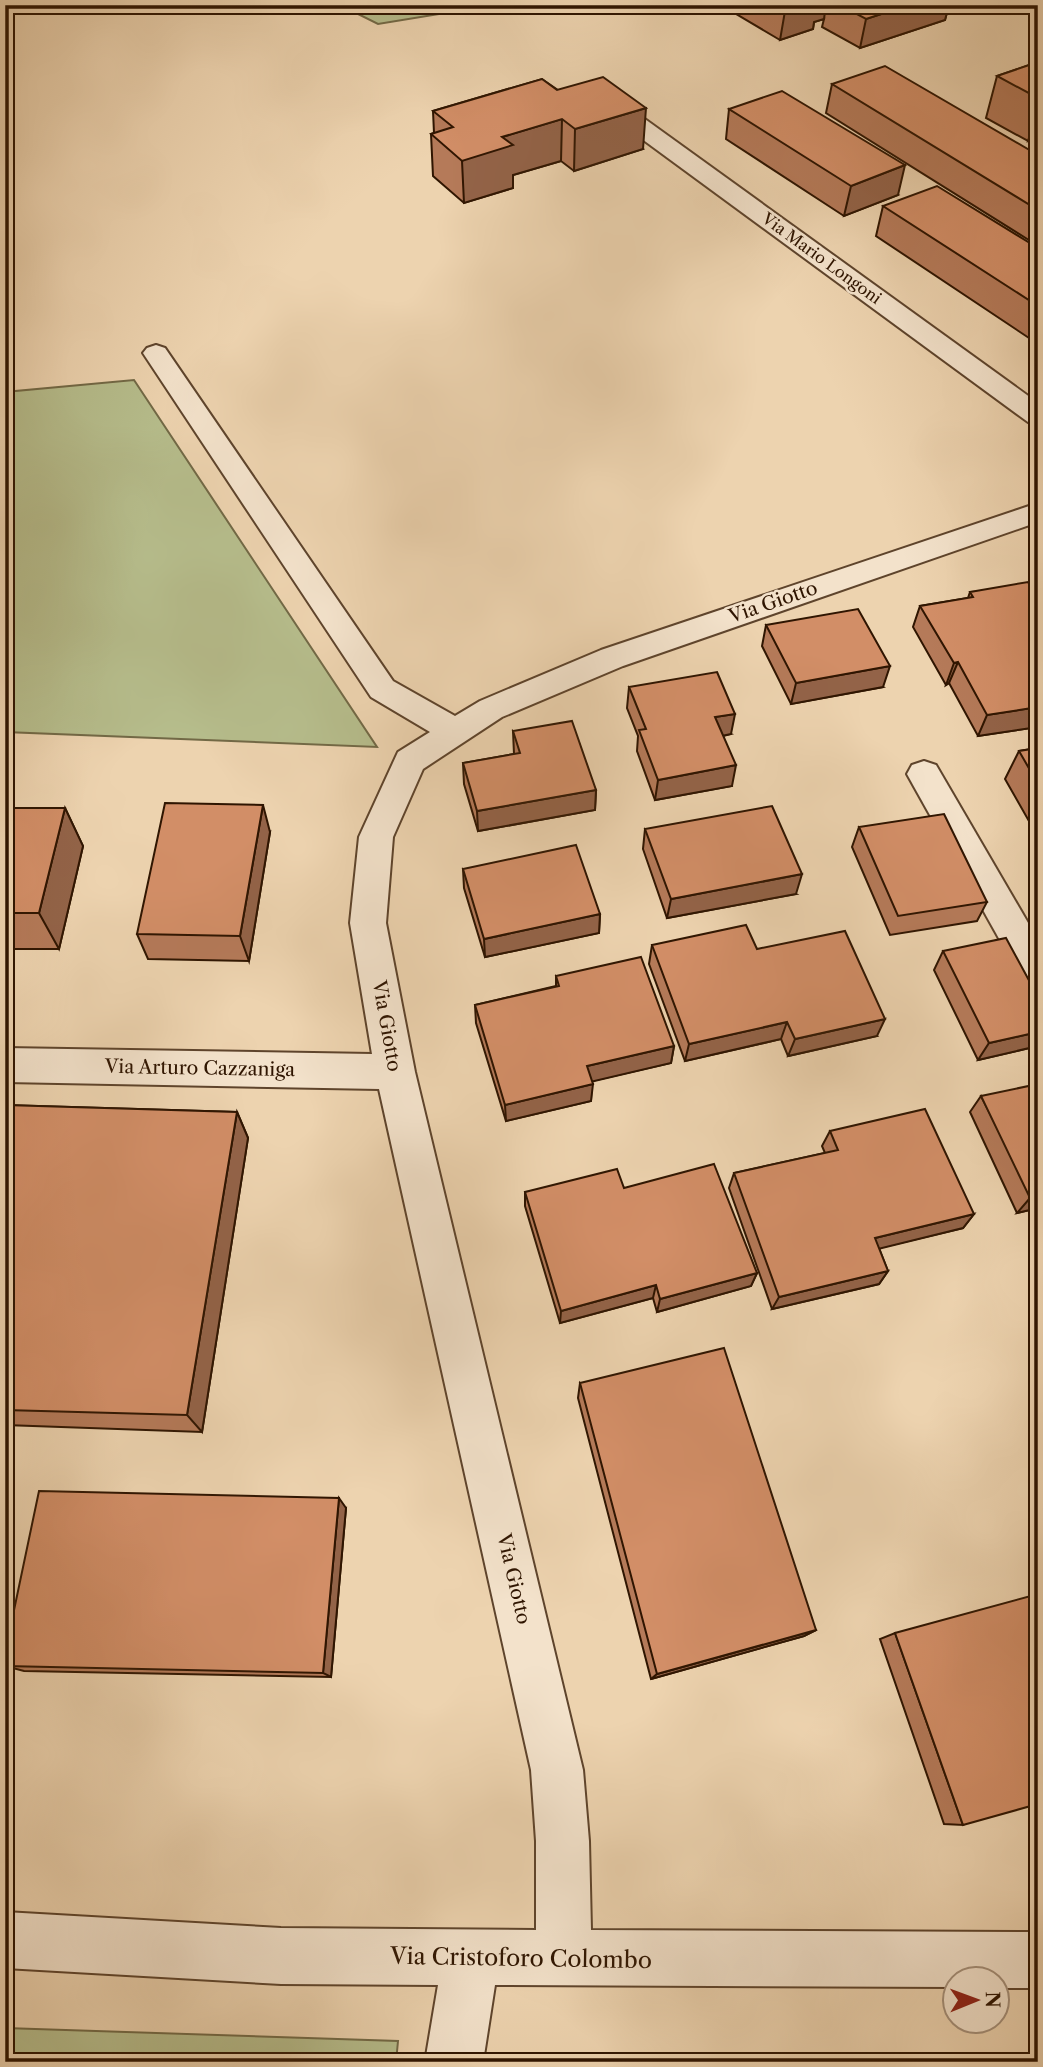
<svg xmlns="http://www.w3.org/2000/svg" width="1043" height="2067" viewBox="0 0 1043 2067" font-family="'Libre Caslon Text',serif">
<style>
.green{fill:#b6bd8c;stroke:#726946;stroke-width:2}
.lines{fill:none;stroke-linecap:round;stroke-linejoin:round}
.street-casing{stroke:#5e442c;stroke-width:4}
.street{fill:#f3e2cb;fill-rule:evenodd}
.wall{fill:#b57a59;stroke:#2f1501;stroke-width:2}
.shaded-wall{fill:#936348;stroke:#2f1501;stroke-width:2}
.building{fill:#d28e67;stroke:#2f1501;stroke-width:2}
.labels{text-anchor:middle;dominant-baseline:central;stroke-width:5;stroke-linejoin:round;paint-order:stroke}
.far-street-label{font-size:16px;fill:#2f1501;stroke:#f3e2cb}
.street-label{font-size:19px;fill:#2f1501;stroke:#f3e2cb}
.near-street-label{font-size:23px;fill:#2f1501;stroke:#f3e2cb}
</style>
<rect width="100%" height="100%" fill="#edd3af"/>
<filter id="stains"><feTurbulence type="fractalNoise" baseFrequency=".00286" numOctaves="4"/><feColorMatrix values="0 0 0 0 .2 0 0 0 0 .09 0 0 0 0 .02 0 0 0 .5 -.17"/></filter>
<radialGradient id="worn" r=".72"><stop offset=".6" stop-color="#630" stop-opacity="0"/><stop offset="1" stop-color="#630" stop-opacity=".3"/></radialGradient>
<g class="green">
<path d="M340 5H494L378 24Z"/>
<path d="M134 380 377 747 5 732V392Z"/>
<path d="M5 2028 398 2041 396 2062H5Z"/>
</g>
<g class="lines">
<g class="street-casing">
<g id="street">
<path d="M605 95 613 96 1038 403V424L1028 422 597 106 594 101 597 96Z"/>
<path d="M156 345 165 348 393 681 455 716 480 701 601 650 1038 503V522L623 666 502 717 423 769 393 837 386 923 415 1072 583 1770 589 1841 591 1930 1038 1932V1988H998V1980H956V1987L495 1985 483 2062H425L438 1985 281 1984 5 1968V1912L281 1928 536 1930V1841L531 1770 379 1089 5 1082V1048L372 1054 350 923 359 837 398 752 430 732 371 697 143 353 147 348Z"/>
<path d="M924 761 936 765 1038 940V989L1025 985 907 774 912 765Z"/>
</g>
</g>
<use href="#street" class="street"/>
</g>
<g class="wall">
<path d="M721 5H949L945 20 860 48 822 27 824 19 814 22 813 29 780 40Z"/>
<path d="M1036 5H1038V17L1033 15Z"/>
<path d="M1038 62V137L1028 141 986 118 997 76Z"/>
<path d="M542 79 643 149 574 171 561 161 513 175V188L464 203 433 176 431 134 434 133 433 111Z"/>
<path d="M832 84 1038 155V240L1032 242 826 113Z"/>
<path d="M729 109 898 195 844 216 726 139Z"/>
<path d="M883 206 1038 248V344L876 236Z"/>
<path d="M1038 589V727L978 736 949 683 946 685 913 627 920 606 968 598 970 592Z"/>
<path d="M766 625 883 687 791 704 762 646Z"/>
<path d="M629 687 731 734 723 736 732 786 655 800 637 751 638 736 627 708Z"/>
<path d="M513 731 596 790 595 810 478 831 464 784 463 763 514 754Z"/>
<path d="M1038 748V837L1005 779 1019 751Z"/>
<path d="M5 808H65L83 846 59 949H5Z"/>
<path d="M859 827 987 902 977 921 890 935 852 847Z"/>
<path d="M645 829 796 894 667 918 643 849Z"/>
<path d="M270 832 249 961 148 959 137 934Z"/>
<path d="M463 869 600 914 599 933 485 957 464 888Z"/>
<path d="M652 945 757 949 877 1036 788 1056 781 1039 685 1061 649 964Z"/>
<path d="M943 951 1038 997V1046L978 1060 934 970Z"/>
<path d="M556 976 674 1046 671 1063 592 1081 591 1101 506 1121 476 1023 475 1005 556 986Z"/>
<path d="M981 1096 1038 1208 1017 1213 970 1112Z"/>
<path d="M5 1105 237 1112 248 1138 202 1432 5 1425Z"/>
<path d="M830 1131 974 1214 963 1228 879 1248 888 1271 879 1284 772 1309 729 1188 734 1173 825 1153 822 1146Z"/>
<path d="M624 1188 757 1273 751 1286 657 1312 653 1298 560 1323 525 1206V1192Z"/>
<path d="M1038 1215V1232L1033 1221Z"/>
<path d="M580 1383 816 1630 804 1636 651 1679 578 1398Z"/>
<path d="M346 1508 331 1677 24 1671 5 1666V1653Z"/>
<path d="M895 1633 963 1825 944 1824 880 1639Z"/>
</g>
<g class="shaded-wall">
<path d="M804 5H826L824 19 814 22 813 29 780 40 785 11Z"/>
<path d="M909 5H949L945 20 860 48 866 19Z"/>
<path d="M646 108 643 149 574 171 575 129Z"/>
<path d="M1038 109V137L1028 141Z"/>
<path d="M562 119 561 161 513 175V188L464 203 462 161 502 137Z"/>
<path d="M905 165 898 195 844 216 851 186Z"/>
<path d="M1038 224V240L1032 242Z"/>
<path d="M958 662 949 683 946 685 954 663Z"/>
<path d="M890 666 883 687 791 704 796 683Z"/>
<path d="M1038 707V727L978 736 987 715Z"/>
<path d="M735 714 731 734 712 738 715 717Z"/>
<path d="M736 765 732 786 655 800 658 780Z"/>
<path d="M596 790 595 810 478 831 477 811Z"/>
<path d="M263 805 270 832 249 961 240 936Z"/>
<path d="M65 808 83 846 59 949 39 913Z"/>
<path d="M802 874 796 894 667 918 671 899Z"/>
<path d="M600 914 599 933 485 957 484 939Z"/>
<path d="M885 1019 877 1036 788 1056 795 1039Z"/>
<path d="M787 1022 781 1039 685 1061 689 1044Z"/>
<path d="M1038 1032V1046L978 1060 989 1043Z"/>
<path d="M674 1046 671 1063 586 1083 587 1066Z"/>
<path d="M593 1084 591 1101 506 1121 505 1105Z"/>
<path d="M237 1112 248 1138 202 1432 187 1415Z"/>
<path d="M1038 1197V1208L1017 1213 1030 1198Z"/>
<path d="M974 1214 963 1228 866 1252 875 1238Z"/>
<path d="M888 1271 879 1284 772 1309 779 1297Z"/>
<path d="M757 1273 751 1286 657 1312 660 1299Z"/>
<path d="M656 1285 653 1298 560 1323 561 1311Z"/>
<path d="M339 1498 346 1508 331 1677 323 1673Z"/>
<path d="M816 1630 804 1636 651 1679 657 1674Z"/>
</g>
<g class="building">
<path d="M774 5H804L785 11Z"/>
<path d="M840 5H909L866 19Z"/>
<path d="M1038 62V98L997 76Z"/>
<path d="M885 66 1038 155V210L832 84Z"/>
<path d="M603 77 646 108 575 129 562 119 502 137 513 145 462 161 431 134 453 127 433 111 542 79 557 90Z"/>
<path d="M782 91 905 165 851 186 729 109Z"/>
<path d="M937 186 1038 248V306L883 206Z"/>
<path d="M1028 582 1033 590 1038 589V649H1035L1038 654V707L987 715 958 662 954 663 920 606 973 597 970 592Z"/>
<path d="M858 609 890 666 796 683 766 625Z"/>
<path d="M717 672 735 714 715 717 736 765 658 780 639 730 646 729 629 687Z"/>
<path d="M572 721 596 790 477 811 463 763 520 753 513 731Z"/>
<path d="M1038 748V784L1019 751Z"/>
<path d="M165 803 263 805 240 936 137 934Z"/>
<path d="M772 806 802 874 671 899 645 829Z"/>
<path d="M5 808H65L39 913H5Z"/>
<path d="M944 814 987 902 898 916 859 827Z"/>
<path d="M576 845 600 914 484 939 463 869Z"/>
<path d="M746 925 757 949 845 931 885 1019 795 1039 787 1022 689 1044 652 945Z"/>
<path d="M1006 938 1038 997V1032L989 1043 943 951Z"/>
<path d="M641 957 674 1046 587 1066 593 1084 505 1105 475 1005 559 986 556 976Z"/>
<path d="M1038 1084V1197L1030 1198 981 1096Z"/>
<path d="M5 1105 237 1112 187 1415 5 1410Z"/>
<path d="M925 1109 974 1214 875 1238 888 1271 779 1297 734 1173 838 1150 830 1131Z"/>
<path d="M714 1164 757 1273 660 1299 656 1285 561 1311 525 1192 617 1169 624 1188Z"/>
<path d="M724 1348 816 1630 657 1674 580 1383Z"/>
<path d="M39 1491 339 1498 323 1673 5 1666V1653Z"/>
<path d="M1038 1594V1804L963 1825 895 1633Z"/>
</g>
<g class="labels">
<g class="far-street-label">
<text transform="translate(822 258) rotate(36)">Via Mario Longoni</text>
</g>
<g class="street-label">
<text transform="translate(773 602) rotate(-19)">Via Giotto</text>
<text transform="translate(387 1026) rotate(80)">Via Giotto</text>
<text transform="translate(200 1068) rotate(1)">Via Arturo Cazzaniga</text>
<text transform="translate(514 1579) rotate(77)">Via Giotto</text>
</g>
<g class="near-street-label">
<text transform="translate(521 1958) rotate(1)">Via Cristoforo Colombo</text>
</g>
</g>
<rect width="1043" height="2067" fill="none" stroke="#edd3af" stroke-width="28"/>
<rect x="7" y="7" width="1029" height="2053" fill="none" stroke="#2f1501" stroke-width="3.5"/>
<rect x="14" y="14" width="1015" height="2039" fill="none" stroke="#2f1501" stroke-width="2"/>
<g transform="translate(976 2000) rotate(89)"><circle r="33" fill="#f3e2cb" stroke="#a5907a" stroke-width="2"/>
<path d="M0-5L12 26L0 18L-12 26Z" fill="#8f2418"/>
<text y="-10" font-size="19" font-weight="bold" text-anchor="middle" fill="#2f1501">N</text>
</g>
<rect width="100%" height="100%" filter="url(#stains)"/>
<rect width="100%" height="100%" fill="url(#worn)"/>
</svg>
